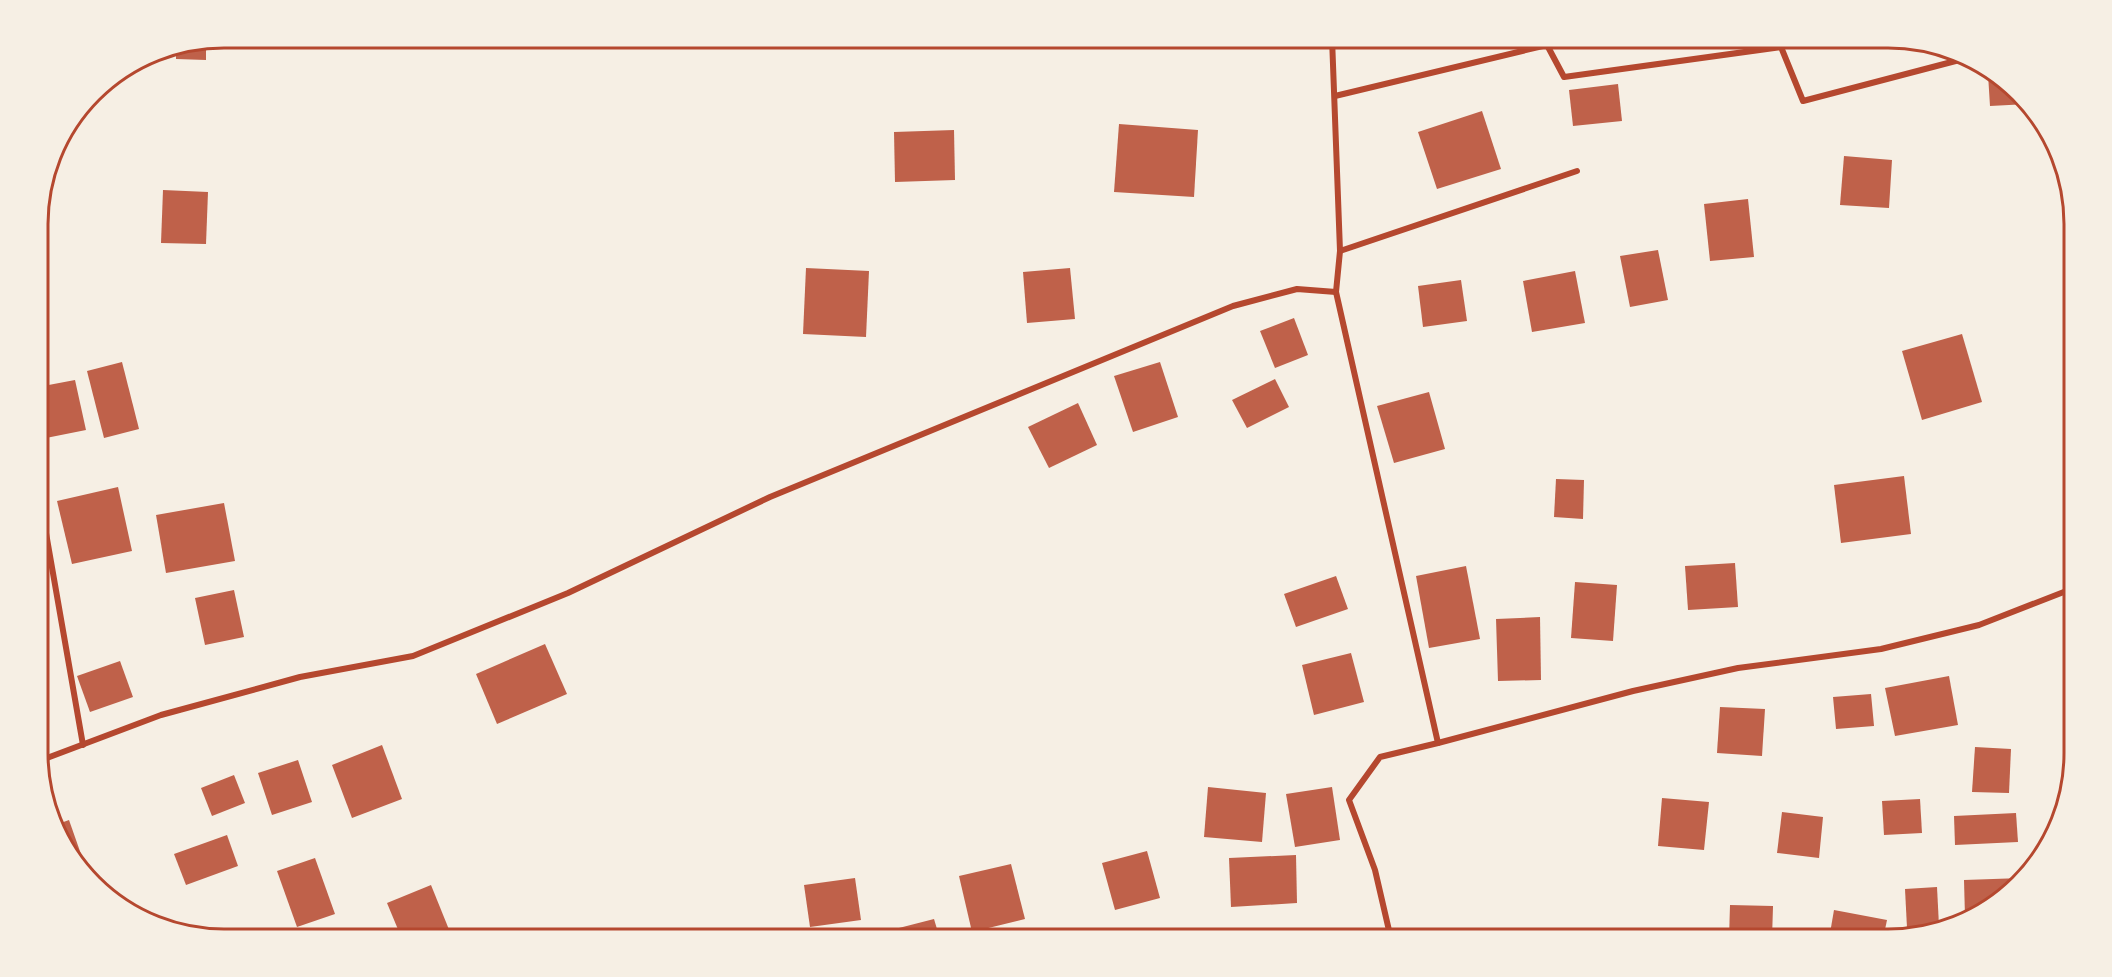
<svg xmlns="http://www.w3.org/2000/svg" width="2112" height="977" viewBox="0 0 2112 977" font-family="'Noto Sans',sans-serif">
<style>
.building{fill:#bf614a}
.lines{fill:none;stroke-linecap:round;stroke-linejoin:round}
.minor{stroke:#b5482f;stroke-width:6}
.rim{fill:none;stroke:#b5482f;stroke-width:3}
</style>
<rect width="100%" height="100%" fill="#f6efe4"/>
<g class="building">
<path d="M206 41V60L176 59V47Z"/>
<path d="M1988 74 2021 99 2028 104 1990 106Z"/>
<path d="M1618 84 1622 121 1573 126 1569 90Z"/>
<path d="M1482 111 1501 169 1437 189 1418 132Z"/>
<path d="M1119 124 1198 130 1194 197 1114 192Z"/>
<path d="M954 130 955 180 895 182 894 132Z"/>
<path d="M1844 156 1892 160 1889 208 1840 205Z"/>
<path d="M163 190 208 192 206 244 161 243Z"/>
<path d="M1748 199 1754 257 1710 261 1704 204Z"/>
<path d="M1658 250 1668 300 1630 307 1620 256Z"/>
<path d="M806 268 869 271 866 337 803 334Z"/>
<path d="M1070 268 1075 319 1027 323 1023 272Z"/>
<path d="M1575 271 1585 323 1532 332 1523 281Z"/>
<path d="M1461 280 1467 321 1423 327 1418 286Z"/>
<path d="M1294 318 1308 355 1275 368 1260 331Z"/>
<path d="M1962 334 1982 402 1922 420 1902 351Z"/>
<path d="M122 362 139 429 104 438 87 371Z"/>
<path d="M1160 362 1178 417 1133 432 1114 376Z"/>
<path d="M1275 379 1289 407 1247 428 1232 400Z"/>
<path d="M75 380 86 430 46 438 38 402V387Z"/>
<path d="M1429 392 1445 449 1394 463 1377 406Z"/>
<path d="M1078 403 1097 445 1049 468 1028 427Z"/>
<path d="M1904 476 1911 534 1841 543 1834 485Z"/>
<path d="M1556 479 1584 480 1583 519 1554 517Z"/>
<path d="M118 487 132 551 72 564 57 501Z"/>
<path d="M224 503 235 561 166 573 156 515Z"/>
<path d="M1735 563 1738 607 1688 610 1685 566Z"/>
<path d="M1466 566 1480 639 1429 648 1416 576Z"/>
<path d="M1336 576 1348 609 1296 627 1284 594Z"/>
<path d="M1575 582 1617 585 1613 641 1571 638Z"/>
<path d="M234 590 244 637 205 645 195 598Z"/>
<path d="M1540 617 1541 680 1498 681 1496 619Z"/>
<path d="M545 644 567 694 497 724 476 674Z"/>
<path d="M1351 653 1364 702 1314 715 1302 665Z"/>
<path d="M120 661 133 697 90 712 77 676Z"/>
<path d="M1949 676 1958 725 1895 736 1885 688Z"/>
<path d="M1871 694 1874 726 1836 729 1833 697Z"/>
<path d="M1720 707 1765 709 1762 756 1717 753Z"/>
<path d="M382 745 402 799 352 818 332 765Z"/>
<path d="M1975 747 2011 749 2009 793 1972 792Z"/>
<path d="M298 760 312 802 272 815 258 773Z"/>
<path d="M234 775 245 803 212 816 201 788Z"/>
<path d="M1208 787 1266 793 1262 842 1204 837Z"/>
<path d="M1332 787 1340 840 1295 847 1286 794Z"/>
<path d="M1662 798 1709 802 1704 850 1658 846Z"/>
<path d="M1920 799 1922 833 1884 835 1882 801Z"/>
<path d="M1782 812 1823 817 1819 858 1777 853Z"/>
<path d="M2016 813 2018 842 1955 845 1954 816Z"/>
<path d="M69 820 89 877 76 866 58 824Z"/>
<path d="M227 835 238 866 186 885 174 854Z"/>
<path d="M1147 851 1160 898 1115 910 1102 863Z"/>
<path d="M1296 855 1297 903 1231 907 1229 858Z"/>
<path d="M315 858 335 914 297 927 277 871Z"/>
<path d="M1011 864 1025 919 972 932 959 876Z"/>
<path d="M855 878 861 920 810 927 804 885Z"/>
<path d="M2022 878V881L1992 908 1965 917 1964 880Z"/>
<path d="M431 885 452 937 445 939H402L387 903Z"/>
<path d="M1937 887 1939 926 1907 928 1905 889Z"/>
<path d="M1730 905 1773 906 1772 939H1729Z"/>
<path d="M1834 910 1887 920 1883 939H1829Z"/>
<path d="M934 919 940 939H897L895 929Z"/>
<path d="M873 930 877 939H849Z"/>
<path d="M1320 934 1321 939H1292V938Z"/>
</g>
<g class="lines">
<g class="minor">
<path d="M1332 38 1340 251 1336 292 1438 743 1380 757 1349 800 1375 870 1391 939"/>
<path d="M1335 96 1547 45 1564 77 1781 47 1803 101 1967 58"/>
<path d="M1340 251 1577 171"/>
<path d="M39 493 83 745"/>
<path d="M1438 743 1633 691 1738 668 1881 649 1979 625 2074 588"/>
<path d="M39 761 161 715 300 677 413 656 568 593 770 497 1233 306 1297 289 1336 292"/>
</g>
</g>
<path d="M0 0H2112V977H0ZM224 48H1888A176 176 0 0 1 2064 224V753A176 176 0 0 1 1888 929H224A176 176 0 0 1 48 753V224A176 176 0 0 1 224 48Z" fill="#f6efe4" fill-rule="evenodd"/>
<path class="rim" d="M224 48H1888A176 176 0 0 1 2064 224V753A176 176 0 0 1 1888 929H224A176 176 0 0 1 48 753V224A176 176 0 0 1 224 48Z"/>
</svg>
